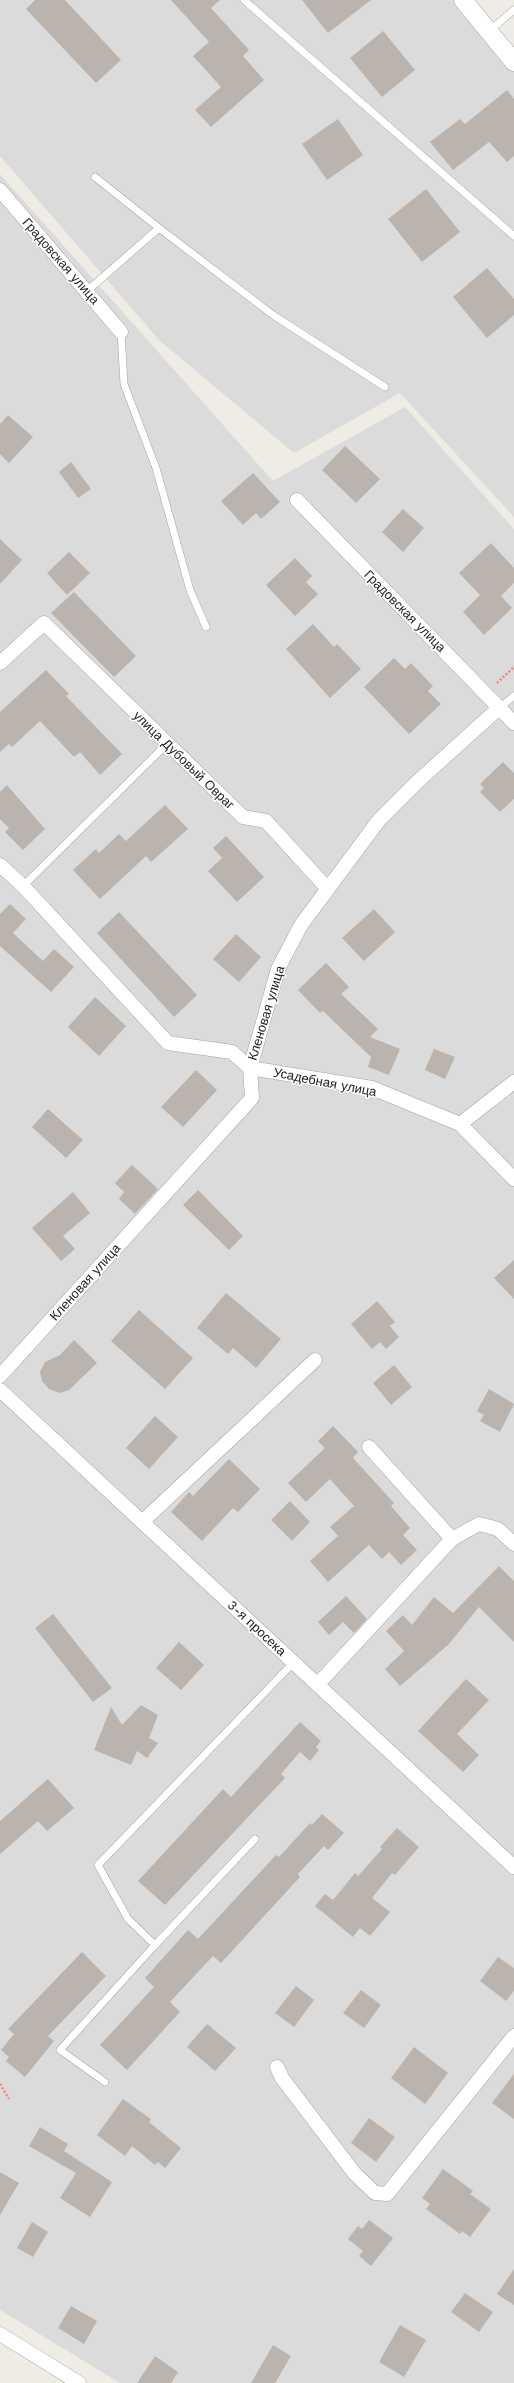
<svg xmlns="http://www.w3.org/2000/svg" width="514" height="2383" viewBox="0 0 514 2383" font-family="'Work Sans',sans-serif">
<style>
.residential{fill:#dcdbdb}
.building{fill:#bbb4ae}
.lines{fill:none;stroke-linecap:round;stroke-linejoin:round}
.service-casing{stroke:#a2a2a2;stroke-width:8}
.minor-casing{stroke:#a2a2a2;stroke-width:15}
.tertiary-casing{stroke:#a2a2a2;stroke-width:19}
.path{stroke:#f18973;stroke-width:2.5;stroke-dasharray:2 2;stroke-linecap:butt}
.service{stroke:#fff;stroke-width:7}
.minor{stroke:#fff;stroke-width:14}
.tertiary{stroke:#fff;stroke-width:18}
.labels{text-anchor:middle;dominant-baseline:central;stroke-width:3;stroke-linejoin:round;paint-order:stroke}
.street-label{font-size:13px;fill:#1e1e1e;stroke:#fff}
</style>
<rect width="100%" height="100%" fill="#eeece5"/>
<g class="residential">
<path d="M0 0H464L514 58V517L400 393 294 453 159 340 0 156Z"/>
<path d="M0 174 273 481 405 407 514 529V2383H120L0 2310Z"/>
</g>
<g class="building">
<path d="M35 0H65L121 60 96 83 26 9Z"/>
<path d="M171 0H220L211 8 249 50 243 56 264 80 211 127 195 110 221 87 193 56 209 42Z"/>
<path d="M302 0H371L328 33Z"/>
<path d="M383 31 415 70 382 97 350 58Z"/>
<path d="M507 90 514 99V156L507 162 489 142 453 170 430 142 460 119 465 124Z"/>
<path d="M338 119 363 155 327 180 302 144Z"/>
<path d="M426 189 460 232 422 262 388 219Z"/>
<path d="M487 268 514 299V315L487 338 453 297Z"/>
<path d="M8 415 33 437 9 463 0 454V424Z"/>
<path d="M345 446 380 479 356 503 322 470Z"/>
<path d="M71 462 91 489 78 498 59 472Z"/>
<path d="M253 473 280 502 261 519 256 513 243 525 221 501Z"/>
<path d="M403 509 424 528 403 552 382 532Z"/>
<path d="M0 539 22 560 0 584Z"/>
<path d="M491 543 514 568V583L501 596 512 608 484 635 463 612 480 595 459 573Z"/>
<path d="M69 552 90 573 67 595 47 573Z"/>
<path d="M295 558 312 576 306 582 318 594 295 616 266 585Z"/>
<path d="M74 592 136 656 114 677 51 613Z"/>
<path d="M313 624 334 647 337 644 361 669 330 698 286 649Z"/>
<path d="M394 658 405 669 411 663 433 686 428 691 441 704 409 734 364 687Z"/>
<path d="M46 670 69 694 66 696 122 754 100 775 80 752 74 757 40 721 12 747 9 744 0 752V712Z"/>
<path d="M503 762 514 773V799L500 812 480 792 484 788 480 784Z"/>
<path d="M7 785 45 829 23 850 5 832 9 828 0 819V792Z"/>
<path d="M165 805 188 829 151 862 146 856 100 899 73 870 96 849 99 853 119 834 126 841Z"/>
<path d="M226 836 264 877 237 902 208 871 222 858 213 848Z"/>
<path d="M10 904 26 919 13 933 43 961 54 949 74 967 51 992 0 946V914Z"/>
<path d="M374 909 395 932 364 961 342 938Z"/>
<path d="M119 912 197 995 174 1017 97 933Z"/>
<path d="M236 934 261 957 239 982 213 959Z"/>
<path d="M326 963 349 987 341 994 378 1029 370 1037 400 1049 389 1075 368 1067 371 1057 323 1011 320 1013 298 990Z"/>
<path d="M95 997 126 1026 99 1056 68 1027Z"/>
<path d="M434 1049 455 1057 445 1079 425 1070Z"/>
<path d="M196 1070 217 1090 183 1127 161 1107Z"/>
<path d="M48 1109 83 1140 66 1158 32 1127Z"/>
<path d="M132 1165 158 1189 135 1214 119 1199 124 1192 115 1183Z"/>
<path d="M198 1190 243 1236 229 1250 183 1205Z"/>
<path d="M73 1192 90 1213 63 1236 75 1249 61 1261 32 1228Z"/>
<path d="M514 1260V1299L494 1278Z"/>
<path d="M226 1293 281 1339 256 1368 233 1348 228 1354 197 1328Z"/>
<path d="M377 1301 395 1322 390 1326 399 1337 386 1349 380 1342 372 1349 351 1324Z"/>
<path d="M139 1310 193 1358 165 1389 111 1341Z"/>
<path d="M74 1340 97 1363 69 1390 60 1393 49 1389 42 1381 40 1372 45 1362 60 1355Z"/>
<path d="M394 1365 412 1387 391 1405 373 1383Z"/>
<path d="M489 1389 514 1404 500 1432 480 1421 484 1415 477 1411Z"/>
<path d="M155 1416 178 1437 149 1469 126 1448Z"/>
<path d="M333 1426 358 1452 353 1458 394 1503 391 1506 410 1528 403 1535 417 1550 401 1565 389 1552 382 1559 369 1545 328 1582 310 1561 338 1536 330 1527 354 1506 330 1479 306 1502 288 1483 325 1448 318 1441Z"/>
<path d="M229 1459 260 1489 238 1512 233 1508 202 1541 171 1512 189 1492 193 1496Z"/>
<path d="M290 1501 310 1522 292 1541 271 1520Z"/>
<path d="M499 1566 514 1581V1642L479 1607 448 1645 400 1686 385 1669 404 1651 386 1631 403 1615 412 1625 434 1597 453 1613Z"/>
<path d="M346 1596 367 1619 354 1633 343 1622 329 1635 318 1622Z"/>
<path d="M53 1614 112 1688 93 1702 35 1628Z"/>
<path d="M179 1642 204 1665 181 1690 156 1668Z"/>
<path d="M466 1679 489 1700 457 1734 479 1755 463 1772 418 1731Z"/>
<path d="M141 1705 158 1715 149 1738 158 1743 147 1758 137 1751 131 1765 94 1750 111 1707 122 1725Z"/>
<path d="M300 1722 321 1741 316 1747 319 1750 310 1761 300 1752 281 1774 285 1778 165 1905 138 1881 223 1789 231 1797Z"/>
<path d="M48 1779 74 1808 47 1831 38 1821 0 1854V1821Z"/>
<path d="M322 1814 344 1833 328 1850 324 1846 298 1874 300 1877 221 1963 213 1956 170 2002 180 2012 127 2070 100 2045 154 1987 145 1978 188 1930 198 1939 276 1855 279 1857 310 1823 312 1825Z"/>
<path d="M397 1828 419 1847 395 1875 392 1873 372 1898 390 1912 370 1936 360 1928 353 1937 315 1906 325 1894 333 1900 355 1873 358 1876 382 1849 380 1847Z"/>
<path d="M82 1952 106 1976 48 2036 54 2041 25 2077 6 2061 9 2057 1 2050 14 2034 8 2029Z"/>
<path d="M498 1957 514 1968V1991L506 2001 480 1981Z"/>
<path d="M296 1986 314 2000 294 2027 275 2013Z"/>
<path d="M361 1990 381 2005 364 2028 343 2013Z"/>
<path d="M207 2024 236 2048 215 2071 187 2047Z"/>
<path d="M414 2047 448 2073 425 2104 391 2078Z"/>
<path d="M514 2074V2119L492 2103Z"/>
<path d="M123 2099 151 2119 149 2122 181 2148 165 2168 158 2162 155 2165 132 2146 125 2156 97 2135Z"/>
<path d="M369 2118 395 2137 376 2162 351 2143Z"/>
<path d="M40 2127 68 2144 64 2151 112 2182 90 2217 60 2198 76 2173 29 2146Z"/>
<path d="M443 2169 473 2191 470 2194 491 2209 470 2237 462 2231 460 2234 426 2209 430 2204 422 2198Z"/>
<path d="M0 2172 19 2183 0 2215Z"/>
<path d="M369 2220 393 2238 371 2266 359 2256 363 2251 348 2239 358 2226 362 2229Z"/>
<path d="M32 2222 48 2232 33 2257 17 2248Z"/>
<path d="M514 2269V2305L497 2294Z"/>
<path d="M465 2293 493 2312 479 2332 451 2312Z"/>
<path d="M71 2306 97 2321 84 2344 58 2328Z"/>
<path d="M400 2325 426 2340 404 2377 379 2362Z"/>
<path d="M273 2345 291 2356 275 2383H251Z"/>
<path d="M155 2356 178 2372 171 2383H137Z"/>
</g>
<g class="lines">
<g class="service-casing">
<g id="service">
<path d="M244 0 514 236"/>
<path d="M489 31 514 10"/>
<path d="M95 177 159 228"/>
<path d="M87 291 159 228 273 315 385 387"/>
<path d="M121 332 124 384 156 468 190 590 206 627"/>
<path d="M499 708 514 696"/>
<path d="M23 886 167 744"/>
<path d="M255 1839 155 1945 128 1919 98 1865 294 1662"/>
<path d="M105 2082 60 2050 155 1945"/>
</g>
</g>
<g class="minor-casing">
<g id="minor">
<path d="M0 190 121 332"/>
<path d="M297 500 514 723"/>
<path d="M0 663 44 623 243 817 266 821 327 888"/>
<path d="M0 865 23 886 168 1043 232 1052 250 1068 372 1088 460 1124 514 1179"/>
<path d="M460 1124 514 1082"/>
<path d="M0 1376 252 1098 250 1068 278 969 301 925 379 820 417 782 499 708"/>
<path d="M0 1390 514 1867"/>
<path d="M369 1447 452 1539"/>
<path d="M142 1522 315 1360"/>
<path d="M318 1684 452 1539 479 1524 498 1529 514 1544"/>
<path d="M277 2067 282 2078 355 2174 375 2193 387 2194 514 2036"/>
<path d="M0 2334 79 2383"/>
</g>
</g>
<g class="tertiary-casing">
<path id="tertiary" d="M463 0 514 62"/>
</g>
<g class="path">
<path d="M497 683 514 667"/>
<path d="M0 2084 9 2099"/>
</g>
<use href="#service" class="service"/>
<use href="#minor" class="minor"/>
<use href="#tertiary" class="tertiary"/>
</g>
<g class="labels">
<g class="street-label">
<text transform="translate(61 261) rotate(49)">Градовская улица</text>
<text transform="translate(405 611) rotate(45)">Градовская улица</text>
<text transform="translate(184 760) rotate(44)">улица Дубовый Овраг</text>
<text transform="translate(266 1013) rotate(-73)">Кленовая улица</text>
<text transform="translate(325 1082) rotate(11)">Усадебная улица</text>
<text transform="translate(85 1282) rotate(-48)">Кленовая улица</text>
<text transform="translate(257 1628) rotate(43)">3-я просека</text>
</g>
</g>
</svg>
